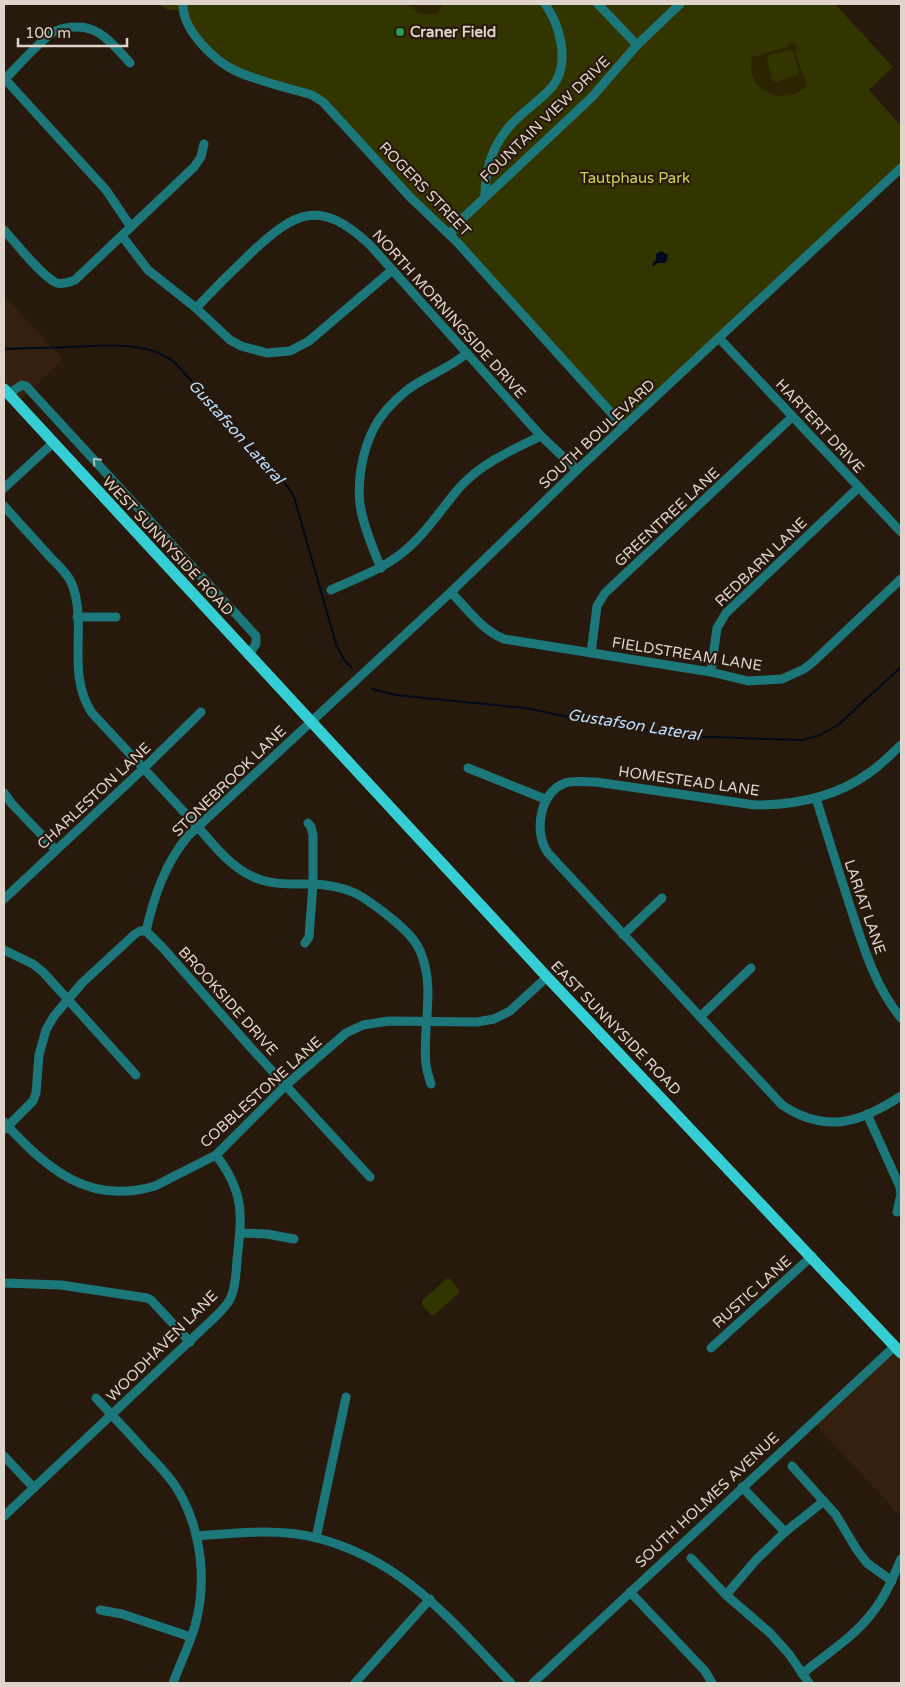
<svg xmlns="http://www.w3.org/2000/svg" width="905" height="1687" viewBox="0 0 905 1687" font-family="'Varela Round',sans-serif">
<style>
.built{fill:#352010}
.green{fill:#333500}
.sand{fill:#2c2303;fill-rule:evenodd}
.water{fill:#000a1c}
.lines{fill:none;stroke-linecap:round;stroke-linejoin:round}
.stream{stroke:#000a1c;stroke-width:2}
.minor{stroke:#1c777b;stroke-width:9}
.major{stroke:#35ced4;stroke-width:11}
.oneway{stroke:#aebdb8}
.leisure-dot{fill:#2e9e5b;stroke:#28190d;stroke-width:2}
.labels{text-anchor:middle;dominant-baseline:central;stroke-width:4.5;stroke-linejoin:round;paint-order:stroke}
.poi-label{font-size:15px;font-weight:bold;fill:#dfd4cc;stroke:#28190d;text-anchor:start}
.street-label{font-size:15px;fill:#dfd4cc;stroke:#28190d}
.park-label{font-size:15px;fill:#cbd253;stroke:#28190d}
.water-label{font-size:16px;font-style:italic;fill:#b8ddfe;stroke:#28190d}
</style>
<rect width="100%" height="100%" fill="#28190d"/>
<g class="built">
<path d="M4 295 63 360 17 403 4 389Z"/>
<path d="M895 1346 901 1352V1517L813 1422Z"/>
</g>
<g class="green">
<path d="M158 4H835L893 67 869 90 901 126V168L624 427 323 102 237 72 207 49 182 10H168Z"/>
<path d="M446 1279H450L459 1290V1293L434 1315H431L422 1305V1301Z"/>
</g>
<g class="sand">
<path d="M407 4H443L437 14C423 16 416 14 407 4Z"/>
<path d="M790 44H795L797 47 795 51 807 86C789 104 755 97 751 69 750 66 752 61 752 57L788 47ZM789 50 793 52 799 72 797 75 776 82 772 80 767 59 768 55Z"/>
</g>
<path class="water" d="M661 251 668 255 667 260 665 263H658L653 266 652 264 656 260V254Z"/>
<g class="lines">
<g class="stream">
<path d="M4 349C26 348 47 348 69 347 102 346 146 340 174 362L288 487 294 497 336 644 344 660 351 667"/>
<path d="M372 689 396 695 526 708 573 718 680 736 802 740 820 735 838 725 901 667"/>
</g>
<g class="minor">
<path d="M183 4C182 30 215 62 238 72 262 82 288 88 312 95L323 102 410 197 457 242 624 427"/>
<path d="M598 4 637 45"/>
<path d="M4 78 106 190 131 227"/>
<path d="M5 79C19 65 36 45 52 33 61 27 80 25 90 29 106 34 119 51 130 63"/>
<path d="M485 197C485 174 491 150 505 132 518 114 538 103 552 87 571 64 560 25 545 4"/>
<path d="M4 230C15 242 42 277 57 283 63 285 69 282 75 280L194 167 201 157 204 144"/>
<path d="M450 234 462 219 592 97 637 45 680 4"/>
<path d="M122 236 148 270 196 308 230 340 241 346 267 353 290 351 309 341 391 271"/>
<path d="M196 308C214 289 232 271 250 254 295 211 320 198 370 245L541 436 577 470"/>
<path d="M719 338 901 532"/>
<path d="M8 394 22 385 26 386 256 636V644L248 655"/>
<path d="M4 488 53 443"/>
<path d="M4 506C19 523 35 540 50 557 58 565 70 576 73 587 87 627 66 674 92 713L198 827C216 848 236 874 265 881 280 885 295 884 310 884 349 885 362 895 391 918 404 929 417 940 422 956 435 991 422 1029 426 1065 427 1071 429 1078 431 1084"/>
<path d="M381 568C373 549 365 530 361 510 356 485 362 451 374 428 381 414 394 401 406 391 425 376 449 369 467 353"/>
<path d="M331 590C355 579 381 570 402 553 425 535 441 509 460 487 482 463 512 450 541 436"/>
<path d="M451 592C467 609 482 630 504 639L711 672 748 681 782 679 804 669 813 662 901 579"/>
<path d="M77 617H116"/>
<path d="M591 653 597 606 605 593 792 417"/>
<path d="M711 672 717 628 726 613 859 487"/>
<path d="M901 745C891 754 881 765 869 773 836 797 795 805 755 805L596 782C586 782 575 780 565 783 540 792 533 832 548 853L782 1105C826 1134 860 1123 901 1096"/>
<path d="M468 768 545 799"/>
<path d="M4 793 12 804 56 850"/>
<path d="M816 798C828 837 840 876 853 915 865 952 876 987 901 1018"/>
<path d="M4 899 144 768 201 712"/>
<path d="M146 931C154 897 165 863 188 836L451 592 577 470 901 168"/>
<path d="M146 931 163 948 252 1049 370 1177"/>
<path d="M623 935 662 898"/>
<path d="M305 943 309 937 313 884V835L311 827 308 823"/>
<path d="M4 950 33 964 43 972 136 1075"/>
<path d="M700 1017 751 968"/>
<path d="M867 1114 900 1187 901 1193"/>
<path d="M4 1122C46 1168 88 1206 155 1186L216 1155 286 1085 346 1033 363 1025 389 1021 477 1022 494 1019 510 1011 547 977"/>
<path d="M5 1129 33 1101 36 1093 39 1055 46 1030 54 1016 82 983 135 934 140 931H146"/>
<path d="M897 1212 901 1194"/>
<path d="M240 1233 267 1234 294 1239"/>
<path d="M4 1283 61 1285 147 1298 151 1300 190 1342"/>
<path d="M711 1348 812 1256"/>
<path d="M96 1398C112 1415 129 1433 145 1451 157 1464 170 1476 179 1492 202 1532 207 1582 195 1626 189 1646 180 1664 173 1683"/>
<path d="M4 1456 34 1488"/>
<path d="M792 1466 836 1515 857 1550 867 1563 892 1581"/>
<path d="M742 1487 785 1532"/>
<path d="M4 1516 214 1318C220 1312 228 1305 231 1297 236 1286 236 1272 237 1260 242 1215 245 1193 216 1155"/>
<path d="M196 1536C233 1533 280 1528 317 1538 405 1561 451 1621 511 1683"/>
<path d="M316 1538 346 1397"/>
<path d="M691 1558 726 1595 770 1633 789 1654 809 1683"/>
<path d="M630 1592 705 1671 712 1683"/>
<path d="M726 1595 756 1560 785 1532 824 1501"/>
<path d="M100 1610 122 1614 191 1637"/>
<path d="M802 1674C825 1655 854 1637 872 1613 885 1597 893 1578 901 1559"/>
<path d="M355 1683 430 1599"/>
<path d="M533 1683 895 1346"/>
</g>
<path class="major" d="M4 389 547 977 901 1353"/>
</g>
<defs><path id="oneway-chevron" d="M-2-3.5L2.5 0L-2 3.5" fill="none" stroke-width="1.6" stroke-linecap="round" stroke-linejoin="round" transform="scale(1.25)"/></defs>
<use class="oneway" href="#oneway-chevron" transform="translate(96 461) rotate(-133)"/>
<circle class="leisure-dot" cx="400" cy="32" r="5"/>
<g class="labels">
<g class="poi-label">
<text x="410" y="32">Craner Field</text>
</g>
<g class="street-label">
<text transform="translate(545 119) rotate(-44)">FOUNTAIN VIEW DRIVE</text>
<text transform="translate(425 189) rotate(46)">ROGERS STREET</text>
<text transform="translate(449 314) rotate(48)">NORTH MORNINGSIDE DRIVE</text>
<text transform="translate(820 426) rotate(47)">HARTERT DRIVE</text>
<text transform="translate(597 434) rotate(-43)">SOUTH BOULEVARD</text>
<text transform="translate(667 517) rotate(-43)">GREENTREE LANE</text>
<text transform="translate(168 546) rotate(47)">WEST SUNNYSIDE ROAD</text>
<text transform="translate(761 562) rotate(-44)">REDBARN LANE</text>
<text transform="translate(687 654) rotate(9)">FIELDSTREAM LANE</text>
<text transform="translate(229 781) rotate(-44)">STONEBROOK LANE</text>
<text transform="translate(689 781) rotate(8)">HOMESTEAD LANE</text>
<text transform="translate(94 796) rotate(-43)">CHARLESTON LANE</text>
<text transform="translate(865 907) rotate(71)">LARIAT LANE</text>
<text transform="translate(228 1001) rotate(48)">BROOKSIDE DRIVE</text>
<text transform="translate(616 1028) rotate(46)">EAST SUNNYSIDE ROAD</text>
<text transform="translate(261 1092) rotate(-42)">COBBLESTONE LANE</text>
<text transform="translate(752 1292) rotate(-42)">RUSTIC LANE</text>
<text transform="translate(162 1346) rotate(-45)">WOODHAVEN LANE</text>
<text transform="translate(707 1500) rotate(-43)">SOUTH HOLMES AVENUE</text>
</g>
<g class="park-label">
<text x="635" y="178">Tautphaus Park</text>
</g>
<g class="water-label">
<text transform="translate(236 432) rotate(48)">Gustafson Lateral</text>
<text transform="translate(634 725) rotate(9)">Gustafson Lateral</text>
</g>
</g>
<rect width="905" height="1687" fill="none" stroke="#dfd4cc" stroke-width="10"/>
<path d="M18 38v8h109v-8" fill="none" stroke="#dfd4cc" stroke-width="2.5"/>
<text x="25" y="38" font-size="15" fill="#dfd4cc" stroke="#28190d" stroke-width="4" paint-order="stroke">100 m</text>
</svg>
